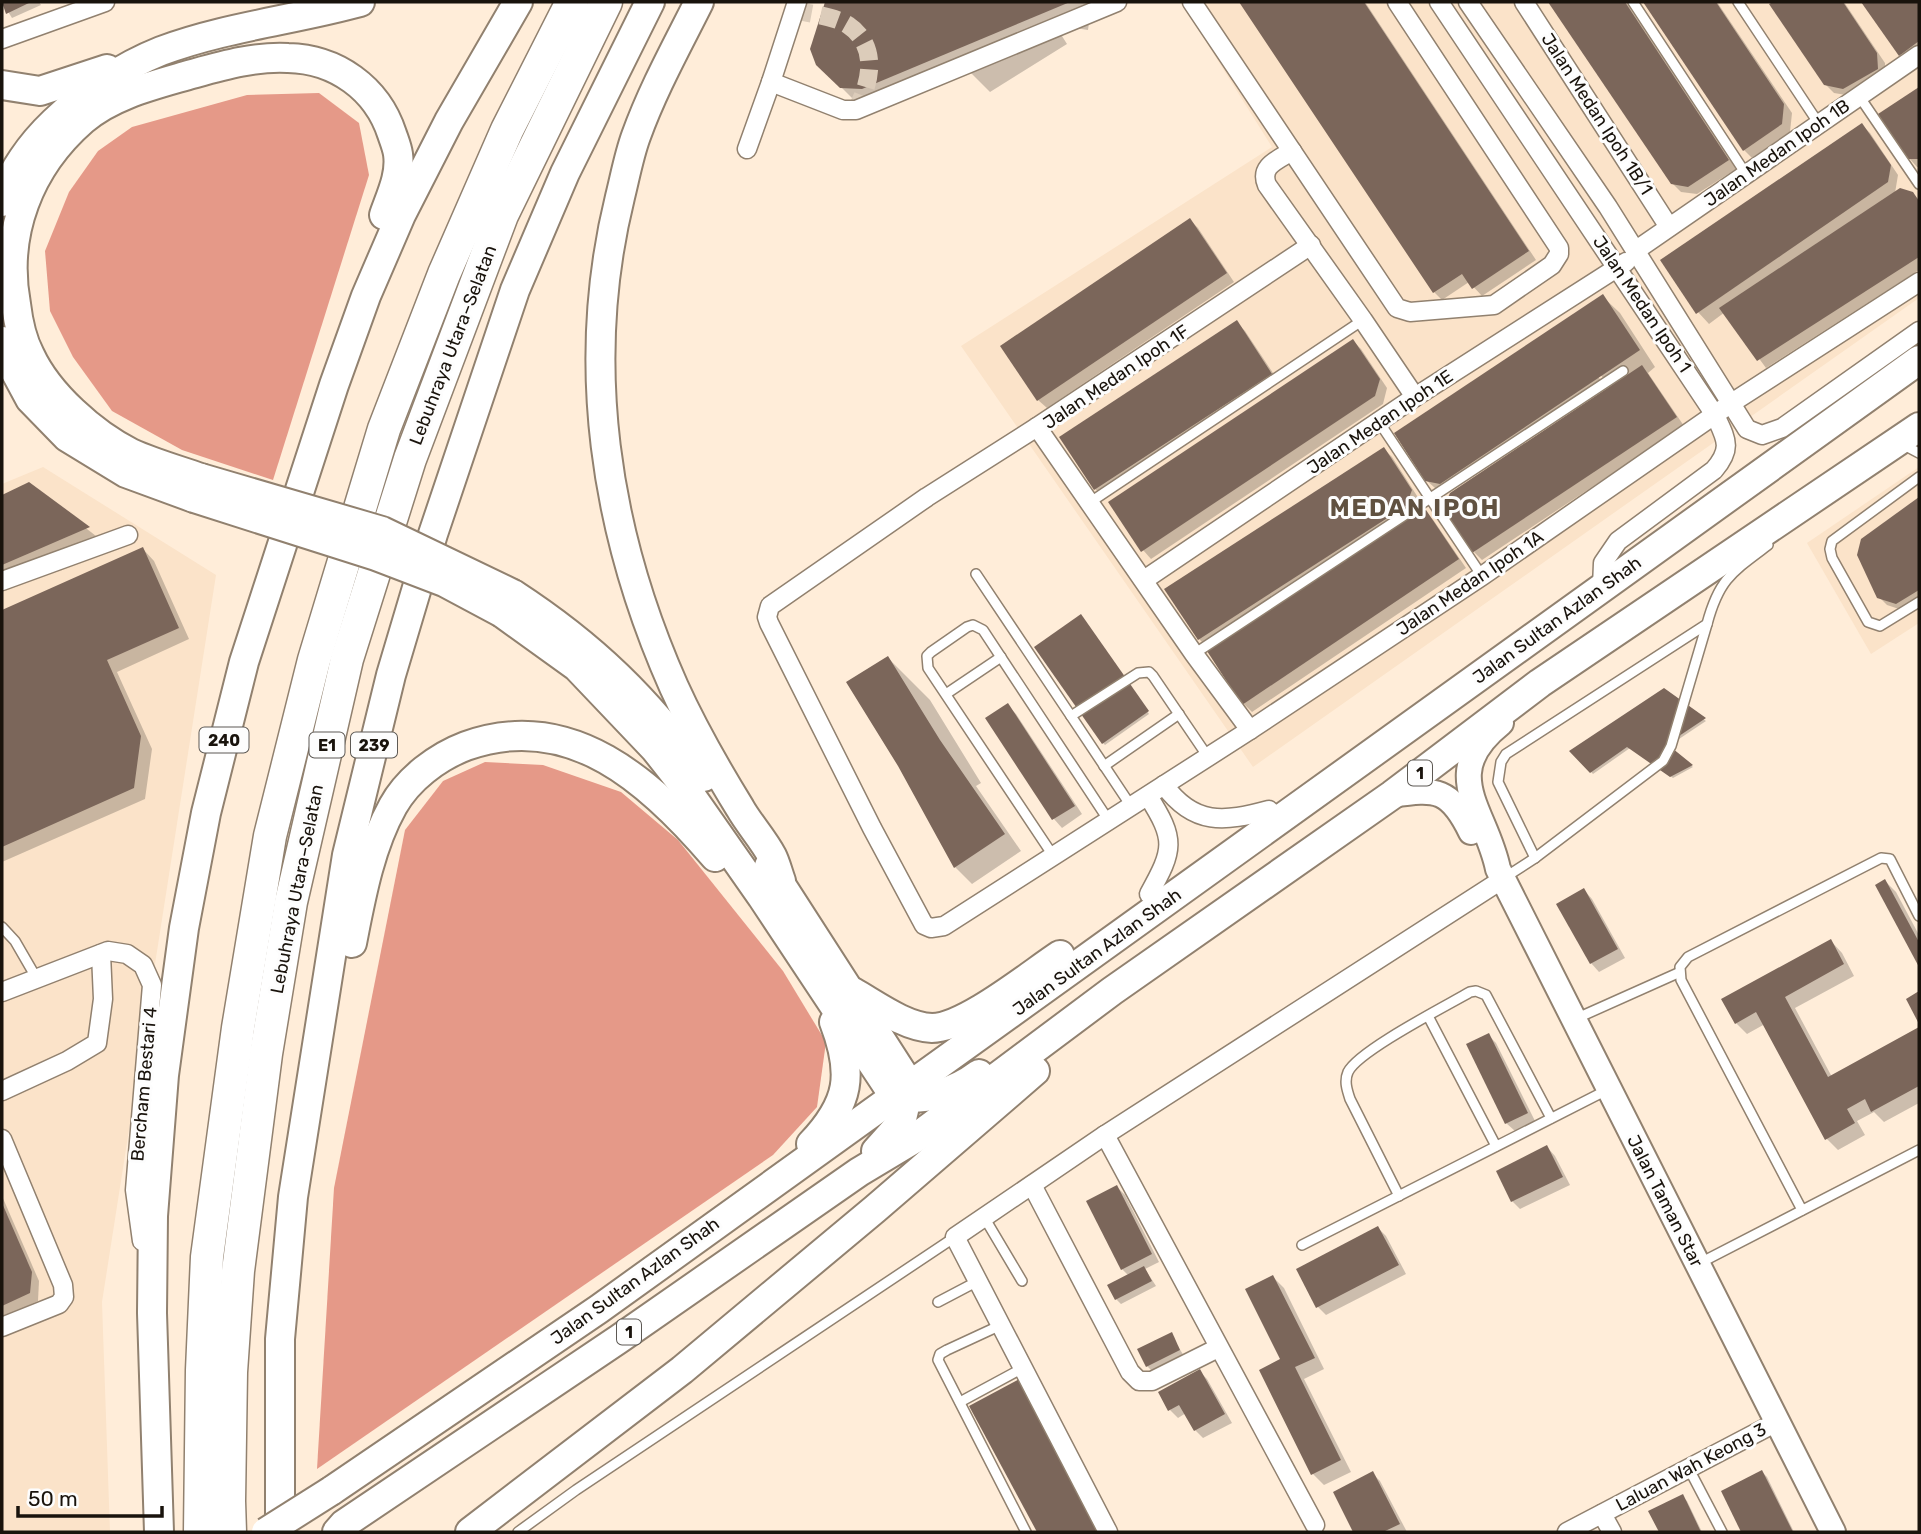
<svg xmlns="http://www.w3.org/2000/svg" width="1921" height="1534" viewBox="0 0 1921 1534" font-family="Rubik,sans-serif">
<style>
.built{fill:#fbe3c9}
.forest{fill:#e59988}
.shadow{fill:#0003}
.building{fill:#7b665a}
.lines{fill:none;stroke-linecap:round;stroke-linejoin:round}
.street-tunnel{stroke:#dcccba;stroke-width:18;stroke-dasharray:18 9;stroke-linecap:butt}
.lane-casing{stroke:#91816f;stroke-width:12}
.street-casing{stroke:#91816f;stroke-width:21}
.secondary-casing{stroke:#91816f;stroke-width:28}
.primary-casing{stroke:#91816f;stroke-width:32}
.highway-casing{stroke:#91816f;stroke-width:35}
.lane{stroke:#fff;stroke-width:9}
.street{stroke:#fff;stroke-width:18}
.secondary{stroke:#fff;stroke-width:24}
.primary{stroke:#fff;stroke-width:28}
.highway{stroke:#fff;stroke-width:32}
.primary-bridge-casing{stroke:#91816f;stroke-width:32;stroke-linecap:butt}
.primary-bridge{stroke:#fff;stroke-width:28}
.labels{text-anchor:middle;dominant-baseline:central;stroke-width:6;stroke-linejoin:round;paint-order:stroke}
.shield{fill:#fdfdfd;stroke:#5d5954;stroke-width:2}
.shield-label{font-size:16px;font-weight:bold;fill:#19130c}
.street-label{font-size:18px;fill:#19130c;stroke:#fdfdfd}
.district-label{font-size:24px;font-weight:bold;letter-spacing:2px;fill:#605140;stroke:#fdfdfd}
</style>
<rect width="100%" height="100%" fill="#ffedd9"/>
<g class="built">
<path d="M1181 2H1919V298L1253 767 961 346 1272 147Z"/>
<path d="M43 467 216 575 102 1302 110 1532H2V484Z"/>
<path d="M1919 467V623L1871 654 1807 543Z"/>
</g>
<g class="forest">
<path d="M319 93 359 123 369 175 273 480 182 450 112 411 73 357 50 311 45 251 69 192 98 151 132 127 247 95Z"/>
<path d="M485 762 543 765 621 792 678 840 783 971 826 1042 817 1107 773 1155 317 1469 334 1188 405 830 443 781Z"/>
</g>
<g class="shadow">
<path d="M2 2H39L41 5 12 18Z"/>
<path d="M828 2H1107L1091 9 1088 30 1055 25 1067 44 990 92 961 63 874 100 853 99 818 64 812 49Z"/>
<path d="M1241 2H1365L1536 260 1482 296 1469 282 1442 300 1434 292Z"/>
<path d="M1551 2H1626L1736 169 1697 194 1681 192 1672 183Z"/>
<path d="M1645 2H1717L1792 113 1790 132 1752 158 1744 150Z"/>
<path d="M1776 2H1844L1885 63V77L1852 96 1834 93 1825 84 1772 5Z"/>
<path d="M1863 2H1919V55L1908 63Z"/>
<path d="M1919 89V167H1917L1909 158 1881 114Z"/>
<path d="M1862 125 1870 133 1898 175 1895 193H1912L1919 200V270L1766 368 1725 312 1709 324 1698 312Z"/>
<path d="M1190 220 1198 228 1234 282 1047 408 1038 400Z"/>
<path d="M1603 297 1620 313 1655 367 1648 373 1684 426 1482 560 1474 552 1613 387 1595 370 1593 372 1607 386 1448 491 1435 488 1426 480Z"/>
<path d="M1237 323 1245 331 1279 382 1104 497 1095 489Z"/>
<path d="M1353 341 1361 349 1387 388 1383 404 1151 559 1143 550Z"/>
<path d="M1384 449 1392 457 1419 499 1412 517 1426 512 1434 521 1466 568 1252 712 1244 704 1273 609 1207 647 1199 639Z"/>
<path d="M29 484 96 536 2 576V497Z"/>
<path d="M1919 499V603L1905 611 1887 605 1879 597 1862 540Z"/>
<path d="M143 549 154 561 189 639 117 672 152 749 145 799 2 862V612Z"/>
<path d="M1083 618 1149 714 1105 745 1103 743Z"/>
<path d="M888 658 930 700 981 783 976 786 1021 851 972 884 955 867Z"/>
<path d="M1664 690 1706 721 1667 747 1693 767 1673 778 1630 748 1593 774 1572 752Z"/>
<path d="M1008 706 1016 714 1082 814 1062 828 1054 819 988 719Z"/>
<path d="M1885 881 1896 892 1919 935V963L1877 885Z"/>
<path d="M1584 890 1592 899 1625 958 1599 972 1591 963Z"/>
<path d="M1831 941 1842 953 1854 976 1795 1008 1832 1077 1919 1029V1103L1884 1122 1874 1112 1857 1121 1865 1135 1838 1150 1826 1138 1765 1024 1747 1034 1736 1023Z"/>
<path d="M1488 1035 1496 1043 1535 1121 1515 1131 1506 1123Z"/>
<path d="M1547 1147 1555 1156 1570 1185 1520 1209 1512 1201Z"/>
<path d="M1117 1187 1125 1195 1159 1262 1145 1269 1156 1286 1121 1304 1116 1299 1129 1276 1122 1269Z"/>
<path d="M2 1196 39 1281 38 1301 2 1318Z"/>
<path d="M1378 1228 1386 1236 1406 1274 1326 1315 1318 1307 1299 1270Z"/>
<path d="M1273 1277 1284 1288 1324 1369 1304 1379 1351 1472 1324 1485 1313 1474 1282 1360Z"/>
<path d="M1171 1335 1184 1356 1152 1371 1147 1366Z"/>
<path d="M1199 1371 1207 1379 1232 1423 1203 1438 1195 1430 1186 1413 1178 1418 1170 1410Z"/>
<path d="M1762 1472 1767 1477 1794 1532H1743L1723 1491Z"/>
<path d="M1372 1473 1380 1481 1407 1532H1355L1335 1492Z"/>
<path d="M1682 1496 1687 1501 1702 1532H1661L1651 1511Z"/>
</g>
<g class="building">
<path d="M2 2H31L6 14Z"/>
<path d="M825 2H1070L862 89 840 88 816 65 810 49Z"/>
<path d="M1239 2H1364L1529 251 1472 289 1462 274 1433 293Z"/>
<path d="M1548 2H1625L1729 160 1688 187 1671 184Z"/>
<path d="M1643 2H1716L1784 104 1782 124 1743 151Z"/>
<path d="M1773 2H1843L1877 53 1878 69 1843 89 1824 85 1769 4Z"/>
<path d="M1861 2H1919V41L1899 56Z"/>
<path d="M1919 87V159H1907L1878 114Z"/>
<path d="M1862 123 1891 165 1888 182 1696 314 1660 260Z"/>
<path d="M1900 188 1913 192 1919 201V257L1757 361 1719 308Z"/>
<path d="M1190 218 1227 273 1037 401 1000 346Z"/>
<path d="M1603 294 1640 350 1440 484 1425 481 1394 433Z"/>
<path d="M1237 320 1272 374 1094 490 1059 437Z"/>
<path d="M1353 339 1380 379 1375 396 1141 552 1108 502Z"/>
<path d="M1642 365 1677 417 1472 553 1443 508 1450 493Z"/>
<path d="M1384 447 1412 490 1406 506 1198 640 1164 589Z"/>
<path d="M29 482 90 527 2 565V495Z"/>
<path d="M1919 497V590L1896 604 1877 598 1857 555 1861 539Z"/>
<path d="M1426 510 1459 559 1242 705 1207 651 1406 518Z"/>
<path d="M143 547 179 628 107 660 141 736 134 788 2 847V610Z"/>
<path d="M1081 614 1149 711 1102 744 1034 647Z"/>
<path d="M888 656 940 740 1005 834 954 868 898 766 846 682Z"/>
<path d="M1664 688 1706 718 1667 744 1693 765 1670 777 1627 747 1590 773 1569 751Z"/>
<path d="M1008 703 1075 806 1052 820 985 718Z"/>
<path d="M1885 879 1919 942V967L1875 885Z"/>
<path d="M1584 888 1618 949 1590 964 1556 904Z"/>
<path d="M1831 939 1844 964 1785 997 1828 1077 1919 1027V1086L1871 1112 1865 1099 1847 1109 1855 1123 1825 1140 1756 1012 1735 1024 1721 999Z"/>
<path d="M1919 991V1024L1906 999Z"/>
<path d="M1489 1033 1528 1113 1505 1124 1466 1044Z"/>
<path d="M1547 1145 1563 1177 1511 1202 1496 1171Z"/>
<path d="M1117 1185 1152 1254 1121 1270 1086 1201Z"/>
<path d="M2 1203 32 1272 30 1293 2 1306Z"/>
<path d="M1378 1226 1399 1265 1316 1308 1296 1269Z"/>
<path d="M1144 1266 1152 1281 1115 1300 1107 1285Z"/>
<path d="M1273 1275 1315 1358 1295 1367 1341 1460 1311 1475 1259 1370 1280 1359 1245 1289Z"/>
<path d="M1172 1332 1180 1350 1146 1367 1137 1349Z"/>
<path d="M1200 1369 1225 1414 1194 1431 1179 1405 1168 1411 1158 1392Z"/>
<path d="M1023 1377 1106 1532H1037L969 1406Z"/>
<path d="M1762 1470 1793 1532H1741L1721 1491Z"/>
<path d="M1373 1471 1400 1524 1383 1532H1353L1333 1492Z"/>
<path d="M1683 1494 1701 1532H1659L1648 1511Z"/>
</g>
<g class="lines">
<path class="street-tunnel" d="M794 10C810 14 834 16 848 25 879 46 871 83 856 110"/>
<g class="lane-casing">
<g id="lane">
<path d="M1633 2 1746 174"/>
<path d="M1738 2 1819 124"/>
<path d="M1859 96 1919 184"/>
<path d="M1379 422 1482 576"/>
<path d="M1902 444 1919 453"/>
<path d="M1919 477 1832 541 1830 549 1832 558 1868 622 1880 626 1919 602"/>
<path d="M1089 503 1363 320"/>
<path d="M976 574 1071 716"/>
<path d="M1194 654 1623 371"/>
<path d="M946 694 1001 657"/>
<path d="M1104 766 1179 714"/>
<path d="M1131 806 1071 716 1138 673 1149 672 1153 676 1208 757"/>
<path d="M1054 857 928 668 927 656 931 652 967 627 973 625 983 630 1109 821"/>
<path d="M1535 858 1498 782 1501 762 1506 754 1707 624C1719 579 1732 572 1768 545"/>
<path d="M1504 878 1535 858 1663 761 1671 746 1707 624"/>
<path d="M2 927 15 941 37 979"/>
<path d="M1428 1016 1496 1146"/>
<path d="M1575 1019 1678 973"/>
<path d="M1399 1196 1350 1099C1347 1090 1344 1081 1348 1072 1358 1051 1446 1006 1470 992L1476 991 1486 995 1551 1118"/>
<path d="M1802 1210 1681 980 1680 967 1688 957 1881 858 1890 859 1919 916"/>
<path d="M984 1217 1022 1281"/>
<path d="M1302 1245 1607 1090"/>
<path d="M1698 1264 1919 1150"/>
<path d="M938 1302 978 1281"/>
<path d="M1001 1325 947 1350 940 1354 938 1360 1026 1532"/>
<path d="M960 1402 1023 1368"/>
<path d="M1689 1469 1722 1532"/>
<path d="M518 1532 576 1490 955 1237"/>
</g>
</g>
<g class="street-casing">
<g id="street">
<path d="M1192 2 1397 308 1410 312 1494 305 1552 265 1559 254V248L1397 2"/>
<path d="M1439 2 1715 415C1726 439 1733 448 1714 470L1618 541 1603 563 1602 587"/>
<path d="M1468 2 1608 207 1747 429 1762 435 1782 428 1919 331"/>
<path d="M1524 2 1669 227"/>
<path d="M2 39 105 2"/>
<path d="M771 82 843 110H856L1117 2"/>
<path d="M747 149 771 82 797 2"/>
<path d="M1292 151C1278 160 1259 166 1267 185L1363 320 1415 397"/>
<path d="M1311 245 1037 427 927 497 770 606 767 617 769 623 872 828 924 925 931 928 944 926 1250 730 1482 576 1730 404 1919 282"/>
<path d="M1635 251 1919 55"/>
<path d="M1037 427 1194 654 1250 730"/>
<path d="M1144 580 1415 397 1626 262"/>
<path d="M2 581 128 535"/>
<path d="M1164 785C1194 826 1224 822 1269 810"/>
<path d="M1148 796C1176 840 1174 849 1149 894"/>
<path d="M2 992 108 951 127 954 143 965 152 985 135 1190 142 1241"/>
<path d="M2 1091 67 1061 97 1043 103 999 101 954"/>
<path d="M1105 1135 1315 1525"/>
<path d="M2 1139 63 1285 64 1297 59 1304 2 1327"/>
<path d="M1032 1185 1130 1372 1139 1381H1152L1218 1348"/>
<path d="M1602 1514 1612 1532"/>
<path d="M1108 1532 955 1237 1105 1135 1503 879"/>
<path d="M1567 1532 1777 1422"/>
</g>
</g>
<g class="secondary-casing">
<g id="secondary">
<path d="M1501 723C1437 774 1486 810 1498 869L1833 1532"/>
<path d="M1392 795C1437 788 1450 789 1471 832"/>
</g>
</g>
<g class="primary-casing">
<g id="primary">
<path d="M699 2C677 46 653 89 636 136 629 155 625 177 620 197 579 363 605 532 674 687 693 729 716 769 740 808 749 824 763 839 772 856 776 864 778 873 781 881"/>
<path d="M2 85 40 91 107 69"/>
<path d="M2 202C10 172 32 143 54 122 85 92 121 67 161 51 225 27 294 20 360 2"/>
<path d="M2 341 8 358 30 399 67 437 126 473 194 498"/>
<path d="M201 478C178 470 153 463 131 453 93 434 48 394 30 355 22 340 18 321 16 304 3 234 29 167 83 120 111 96 150 86 185 76 218 67 253 56 288 58 336 59 377 88 392 134 394 140 397 147 398 154 401 175 391 195 384 215"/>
<path d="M513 594C593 646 648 700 704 777"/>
<path d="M502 613 577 667 655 749 685 787 762 897 894 1096C925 1102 955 1092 979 1074"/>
<path d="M769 866 910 1085 901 1123 876 1151"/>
<path d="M352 943C361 897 370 847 393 806 408 779 437 757 466 746 571 708 652 783 715 857"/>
<path d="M853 992C876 1005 905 1027 932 1028 965 1028 1031 974 1060 955"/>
<path d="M811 1144C850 1103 854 1074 834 1022"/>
<path d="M331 1491 599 1309 1919 360"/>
<path d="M159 1532 152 1313 153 1216 164 1075 184 928 206 813 244 662 334 385 366 296 401 215 449 121 518 2"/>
<path d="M280 1532V1339L293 1197 347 855 391 675 433 534 515 290 565 173 650 2"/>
<path d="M337 1532 344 1524 619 1339 859 1172 914 1139 1112 991 1392 795 1540 683 1919 427"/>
<path d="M470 1532 682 1370 875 1209 1035 1071"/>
</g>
</g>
<g class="highway-casing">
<g id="highway">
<path d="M200 1532 202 1370 207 1257 238 1028 270 836 314 660 384 429 444 274 507 130 572 2"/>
<path d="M230 1532 229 1501 231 1372 238 1271 266 1054 291 902 347 659 410 459 502 215 606 2"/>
</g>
</g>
<use href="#lane" class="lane"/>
<use href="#street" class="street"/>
<use href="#secondary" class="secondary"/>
<use href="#primary" class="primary"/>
<use href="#highway" class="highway"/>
<g class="primary-bridge-casing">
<g id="primary-bridge">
<path d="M201 478 382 531 513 594"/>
<path d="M194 498 376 556 444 582 502 613"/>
<path d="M266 1532 331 1491"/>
</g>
</g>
<use href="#primary-bridge" class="primary-bridge"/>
</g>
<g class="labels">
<g class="shield">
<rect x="199.5" y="727.5" width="49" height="25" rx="5"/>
<rect x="309.5" y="732.5" width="35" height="25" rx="5"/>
<rect x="351" y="732.5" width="46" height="25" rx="5"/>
<rect x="1408" y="760.5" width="24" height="25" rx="5"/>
<rect x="617" y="1319.5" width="24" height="25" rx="5"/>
</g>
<g class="shield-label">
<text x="224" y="740">240</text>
<text x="327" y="745">E1</text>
<text x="374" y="745">239</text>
<text x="1420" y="773">1</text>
<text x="629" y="1332">1</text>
</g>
<g class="street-label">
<text transform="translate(1597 114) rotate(57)">Jalan Medan Ipoh 1B/1</text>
<text transform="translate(1777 153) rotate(-35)">Jalan Medan Ipoh 1B</text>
<text transform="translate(1642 304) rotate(56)">Jalan Medan Ipoh 1</text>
<text transform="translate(453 345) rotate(-69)">Lebuhraya Utara–Selatan</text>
<text transform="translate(1116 377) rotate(-34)">Jalan Medan Ipoh 1F</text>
<text transform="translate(1380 422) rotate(-34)">Jalan Medan Ipoh 1E</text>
<text transform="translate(1470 583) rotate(-34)">Jalan Medan Ipoh 1A</text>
<text transform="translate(1557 620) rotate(-36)">Jalan Sultan Azlan Shah</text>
<text transform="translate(297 889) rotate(-79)">Lebuhraya Utara–Selatan</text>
<text transform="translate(1097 952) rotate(-36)">Jalan Sultan Azlan Shah</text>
<text transform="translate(144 1084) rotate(-85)">Bercham Bestari 4</text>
<text transform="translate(1665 1201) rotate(63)">Jalan Taman Star</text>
<text transform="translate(635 1281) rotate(-36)">Jalan Sultan Azlan Shah</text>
<text transform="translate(1691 1467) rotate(-28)">Laluan Wah Keong 3</text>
</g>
<g class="district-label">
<text x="1415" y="508">MEDAN IPOH</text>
</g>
</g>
<rect width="1921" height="1534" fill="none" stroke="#19130c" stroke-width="7"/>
<path d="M18 1506v10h144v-10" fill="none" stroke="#19130c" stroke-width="3.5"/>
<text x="28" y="1506" font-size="21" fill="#19130c" stroke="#fdfdfd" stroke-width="5" paint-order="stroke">50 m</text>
</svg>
